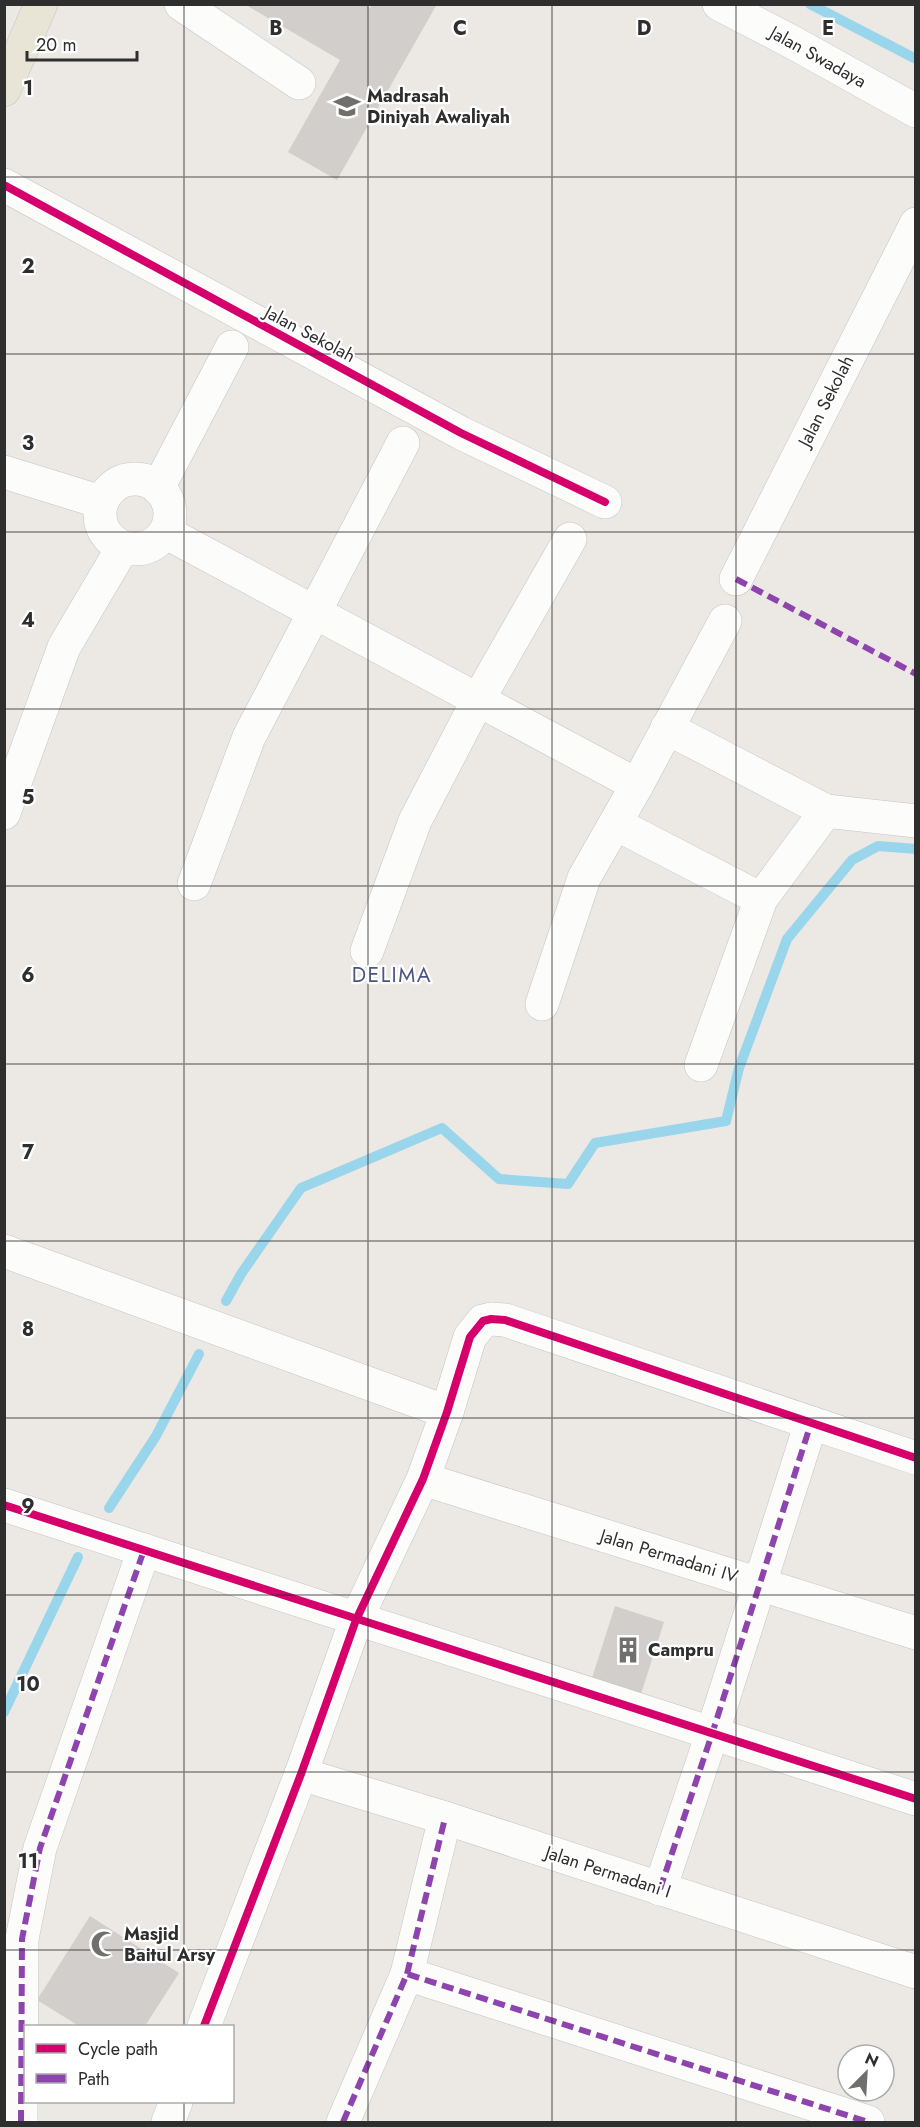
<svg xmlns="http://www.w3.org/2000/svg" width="920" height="2127" viewBox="0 0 920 2127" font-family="Jost,sans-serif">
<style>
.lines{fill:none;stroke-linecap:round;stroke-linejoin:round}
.stream{stroke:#99d6ec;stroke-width:10}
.building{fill:#d1cecb}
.minor-casing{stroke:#c5c4c5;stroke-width:34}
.major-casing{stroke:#c6c5c4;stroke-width:34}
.minor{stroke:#fcfcfb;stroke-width:33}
.major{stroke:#e8e4d6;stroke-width:33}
.quiet{stroke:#8e44ad;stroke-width:6;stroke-dasharray:12 6;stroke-linecap:butt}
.cycleway-casing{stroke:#fff;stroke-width:11}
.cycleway{stroke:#d6006c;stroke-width:8}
.grid{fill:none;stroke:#2e2e2e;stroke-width:1.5;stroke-opacity:0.55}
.labels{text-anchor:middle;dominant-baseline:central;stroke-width:4.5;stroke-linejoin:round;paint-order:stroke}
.street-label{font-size:18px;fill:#2e2e2e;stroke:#fff}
.poi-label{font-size:18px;font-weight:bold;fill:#2e2e2e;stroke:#fff;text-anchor:start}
.quarter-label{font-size:21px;letter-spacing:1.5px;fill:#4d5680;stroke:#fff}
.grid-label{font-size:20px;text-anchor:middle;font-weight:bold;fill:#2e2e2e;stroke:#fff;stroke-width:4.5;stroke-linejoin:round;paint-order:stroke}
</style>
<rect width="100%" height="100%" fill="#ece8e4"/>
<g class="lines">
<g class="stream">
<path d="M810 4 916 59"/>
<path d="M226 1301 241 1274 301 1188 442 1128 499 1179 568 1184 595 1143 726 1121 739 1068 787 939 852 860 878 846 916 849"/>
<path d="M109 1508 156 1436 199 1354"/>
<path d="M4 1712 78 1557"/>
</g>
</g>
<g class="building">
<path d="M244 4H364L370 8 372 4H437L337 180 288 152 340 60Z"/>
<path d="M615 1606 664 1622 640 1697 592 1678Z"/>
<path d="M90 1916 179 1973 145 2026H79L37 2000Z"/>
</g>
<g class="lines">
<g class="minor-casing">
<g id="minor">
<path d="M181 4 299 83"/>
<path d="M719 4 792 42 916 111"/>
<path d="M4 185 461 433 605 502"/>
<path d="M4 472 101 502"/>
<circle cx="135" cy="514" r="35"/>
<path d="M158 488 232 347"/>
<path d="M165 532 637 785"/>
<path d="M736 579 916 224"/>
<path d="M667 728 826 811"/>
<path d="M4 813 64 647 123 547"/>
<path d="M616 824 761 899"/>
<path d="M194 884 249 737 403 443"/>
<path d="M367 951 415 821 478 700 570 539"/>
<path d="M542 1004 584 878 637 785 725 621"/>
<path d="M701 1065 761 899 826 811 916 821"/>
<path d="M4 1251 447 1412"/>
<path d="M423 1479 916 1633"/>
<path d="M4 1505 916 1799"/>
<path d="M301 1774 445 1818 916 1972"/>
<path d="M660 1889 712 1734 811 1423"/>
<path d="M407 1974 445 1818"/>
<path d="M204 2026 301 1774 356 1620 423 1479 447 1412 470 1337 483 1321 491 1319 505 1320 916 1458"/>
<path d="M21 2122 22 1939 40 1848 144 1550"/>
<path d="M168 2122 176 2102"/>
<path d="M343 2122 407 1974 868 2122"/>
</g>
</g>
<g class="major-casing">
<path id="major" d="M4 90 41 4"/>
</g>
<use href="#minor" class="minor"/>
<use href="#major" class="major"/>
<g class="quiet">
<path d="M736 579 916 674"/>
<path d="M660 1889 712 1734 811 1423"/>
<path d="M407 1974 445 1818"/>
<path d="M21 2122 22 1939 40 1848 144 1550"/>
<path d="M343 2122 407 1974 868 2122"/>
</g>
<g class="cycleway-casing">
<g id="cycleway">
<path d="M4 185 461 433 605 502"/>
<path d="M4 1505 916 1799"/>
<path d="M204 2026 301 1774 356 1620 423 1479 447 1412 470 1337 483 1321 491 1319 505 1320 916 1458"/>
</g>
</g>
<use href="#cycleway" class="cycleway"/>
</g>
<path class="grid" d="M184 4V2026M368 4V2122M552 4V2122M736 4V2122M4 177H916M4 354H916M4 532H916M4 709H916M4 886H916M4 1064H916M4 1241H916M4 1418H916M4 1595H916M4 1772H916M4 1950H916M184 2102V2122"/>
<defs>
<g id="school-bare" transform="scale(2.07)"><path d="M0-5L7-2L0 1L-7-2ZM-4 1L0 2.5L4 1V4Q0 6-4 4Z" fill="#706f6e" stroke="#fff" stroke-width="2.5" paint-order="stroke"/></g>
<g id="building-bare" transform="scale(2.07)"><path d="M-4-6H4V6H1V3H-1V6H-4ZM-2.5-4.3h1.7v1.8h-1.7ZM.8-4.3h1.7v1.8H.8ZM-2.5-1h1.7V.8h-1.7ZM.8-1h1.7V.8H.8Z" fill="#706f6e" stroke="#fff" stroke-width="2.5" paint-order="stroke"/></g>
<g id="mosque-bare" transform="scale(2.07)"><path d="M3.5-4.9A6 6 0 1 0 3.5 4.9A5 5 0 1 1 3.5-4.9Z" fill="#706f6e" stroke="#fff" stroke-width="2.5" paint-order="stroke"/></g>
</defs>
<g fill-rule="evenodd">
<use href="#school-bare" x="347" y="106"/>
<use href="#building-bare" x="628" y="1650"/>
<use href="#mosque-bare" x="104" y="1944"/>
</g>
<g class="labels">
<g class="street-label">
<text transform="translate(818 57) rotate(29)">Jalan Swadaya</text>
<text transform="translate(310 334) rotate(28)">Jalan Sekolah</text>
<text transform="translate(826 401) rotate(-63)">Jalan Sekolah</text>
<text transform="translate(669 1556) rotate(17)">Jalan Permadani IV</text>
<text transform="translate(608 1872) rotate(18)">Jalan Permadani I</text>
</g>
<g class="poi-label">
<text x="367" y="96">Madrasah<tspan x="367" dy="21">Diniyah Awaliyah</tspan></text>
<text x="648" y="1650">Campru</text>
<text x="124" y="1934">Masjid<tspan x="124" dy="21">Baitul Arsy</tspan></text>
</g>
<g class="quarter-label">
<text x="392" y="975">DELIMA</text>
</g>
</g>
<g class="grid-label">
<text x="276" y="35">B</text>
<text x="460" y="35">C</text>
<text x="644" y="35">D</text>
<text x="828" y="35">E</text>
<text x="28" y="95">1</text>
<text x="28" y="273">2</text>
<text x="28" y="450">3</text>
<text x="28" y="627">4</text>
<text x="28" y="804">5</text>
<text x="28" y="982">6</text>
<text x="28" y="1159">7</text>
<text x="28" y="1336">8</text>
<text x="28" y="1513">9</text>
<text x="28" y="1691">10</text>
<text x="28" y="1868">11</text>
</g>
<rect width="920" height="2127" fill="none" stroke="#2e2e2e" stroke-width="12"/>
<rect x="24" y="2025" width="210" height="78" fill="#ffffff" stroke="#ababab" stroke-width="1.5"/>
<rect x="36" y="2044" width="30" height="9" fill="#d6006c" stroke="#ababab" stroke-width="1.5"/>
<text x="78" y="2055" font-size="18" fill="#2e2e2e">Cycle path</text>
<rect x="36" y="2074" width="30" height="9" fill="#8e44ad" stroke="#ababab" stroke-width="1.5"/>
<text x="78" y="2085" font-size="18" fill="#2e2e2e">Path</text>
<g transform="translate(866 2073) rotate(24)"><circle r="28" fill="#ffffff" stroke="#ababab" stroke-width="1.5"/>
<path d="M0-4.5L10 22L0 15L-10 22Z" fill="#706f6e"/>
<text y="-9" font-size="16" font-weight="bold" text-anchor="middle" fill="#2e2e2e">N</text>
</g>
<path d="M27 51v9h110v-9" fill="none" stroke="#2e2e2e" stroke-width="3"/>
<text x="36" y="51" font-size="18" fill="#2e2e2e" stroke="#ffffff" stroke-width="4.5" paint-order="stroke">20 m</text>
</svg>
